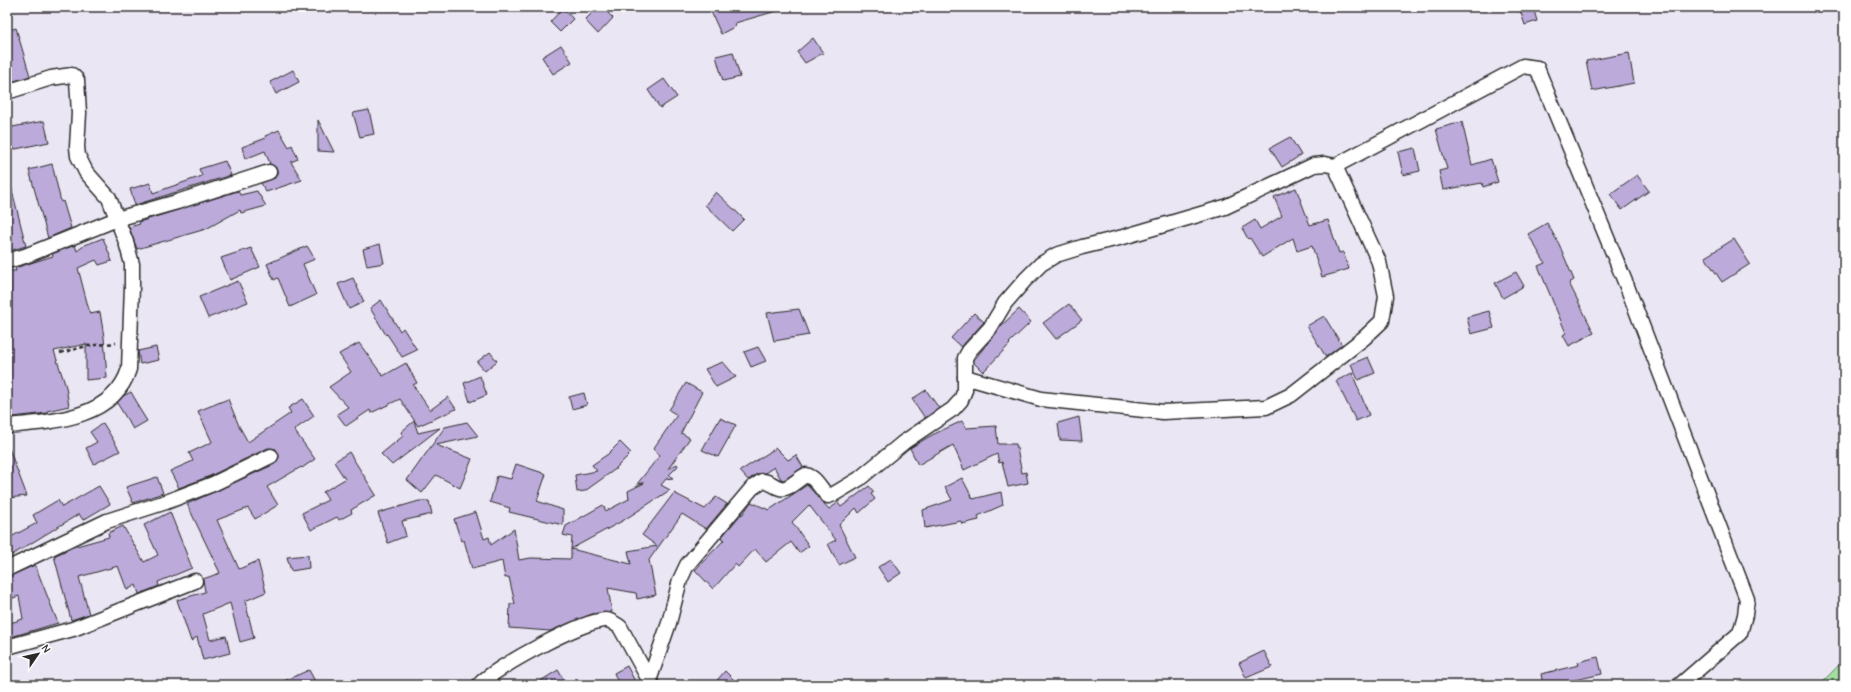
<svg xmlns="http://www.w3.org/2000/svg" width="1851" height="692" viewBox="0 0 1851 692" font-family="'Comic Neue',sans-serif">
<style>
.green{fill:#a4dea3;stroke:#688467}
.building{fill:#bcaada;stroke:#2b2b2b}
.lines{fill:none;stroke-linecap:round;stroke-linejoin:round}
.street-casing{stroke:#2b2b2b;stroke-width:17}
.path{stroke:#2b2b2b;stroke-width:2.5;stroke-dasharray:4 3;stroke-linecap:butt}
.street{stroke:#fff;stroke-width:14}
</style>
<rect width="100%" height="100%" fill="#ebe6f4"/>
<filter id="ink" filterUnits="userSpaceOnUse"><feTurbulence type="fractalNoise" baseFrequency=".025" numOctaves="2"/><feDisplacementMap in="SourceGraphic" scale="8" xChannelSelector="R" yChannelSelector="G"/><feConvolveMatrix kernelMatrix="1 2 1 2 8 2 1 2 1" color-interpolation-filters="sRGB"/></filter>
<g filter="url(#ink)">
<path class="green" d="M1844 660V685H1819Z"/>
<g class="building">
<path d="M598 7H602L613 18 598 34 585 20Z"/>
<path d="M709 7H780V10L735 23 736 26 721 34Z"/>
<path d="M1529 7H1533L1537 21 1525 25 1520 10Z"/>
<path d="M563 8 573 19 560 32 550 22Z"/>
<path d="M16 28 30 76 11 82 7 68V31Z"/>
<path d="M813 38 823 53 805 63 797 52Z"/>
<path d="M561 45 572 62 553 74 542 57Z"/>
<path d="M733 52 740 77 723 81 716 56Z"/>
<path d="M1629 53 1634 83 1592 91 1586 61Z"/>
<path d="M293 70 299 82 276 94 270 82Z"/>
<path d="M664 79 677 97 660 108 648 90Z"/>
<path d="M369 110 374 134 360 137 353 113Z"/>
<path d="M318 120 334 152 318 151Z"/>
<path d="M44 121 49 142 11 150 7 128Z"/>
<path d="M1462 122 1472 165 1491 159 1498 182 1483 187 1482 183 1443 190 1439 171 1447 169 1436 129Z"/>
<path d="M279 130 289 147 292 145 298 159 291 162 302 180 266 192 261 183 275 178 277 173V169L270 164 265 151 245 159 242 147 266 138 265 136Z"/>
<path d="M1290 137 1301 155 1282 167 1270 148Z"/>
<path d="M1415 148 1420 171 1403 175 1398 152Z"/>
<path d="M225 161 231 175 135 205 130 189 150 183 153 193 202 176 199 169Z"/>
<path d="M52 164 61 202 63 201 71 228 48 238 29 170Z"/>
<path d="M1637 175 1649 191 1622 210 1610 194Z"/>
<path d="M7 186H11L26 246 9 251 7 244Z"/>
<path d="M1296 188 1310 225 1328 220 1339 253 1343 252 1349 269 1322 277 1312 246 1297 251 1293 238 1262 257 1250 238 1248 239 1242 228 1255 220 1260 229 1282 216 1274 197Z"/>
<path d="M238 191 240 195 257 191 266 206 241 213 240 210 206 229 137 249 129 227 140 224 139 222Z"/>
<path d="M716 192 744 219 732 231 705 205Z"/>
<path d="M1547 223 1559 244 1574 280 1569 283 1594 333 1569 346 1563 335 1566 333 1538 266 1545 263 1528 234Z"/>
<path d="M103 238 112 261 99 265 96 260 78 268 90 314 100 312 104 337 107 378 86 380V344L54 351 66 387 69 406 47 411V413L13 417 9 394 7 395V300L11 299 9 271H16L15 268 53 256 52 254 75 245 77 251 85 245Z"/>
<path d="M1734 239 1750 264 1722 282 1705 257Z"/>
<path d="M380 244 384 263 367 266 363 249Z"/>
<path d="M307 246 315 259 303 264 316 295 290 307 278 278 274 280 267 264Z"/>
<path d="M251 248 260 267 230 280 221 258Z"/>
<path d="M1516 272 1524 286 1503 298 1495 283Z"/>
<path d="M353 278 364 302 349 309 338 284Z"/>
<path d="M238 281 248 302 208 318 199 297Z"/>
<path d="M381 300 400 331 403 328 417 350 402 357 387 334 386 335 370 308Z"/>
<path d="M1069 304 1082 320 1056 339 1043 323Z"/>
<path d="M799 309 809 335 774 341 767 313Z"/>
<path d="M1019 309 1031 322 1009 343 1010 344 983 372 974 363V360L1002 325Z"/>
<path d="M1489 311 1494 328 1471 334 1467 317Z"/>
<path d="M974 313 984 322 961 347 951 338Z"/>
<path d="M1324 316 1342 345 1326 357 1307 326Z"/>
<path d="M359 343 383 376 406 363 417 383 413 385 430 410 448 397 456 409 418 426 400 399 371 413 370 410 346 426 337 414 348 407 329 387 351 372 339 354Z"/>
<path d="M156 347 159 360 140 364 138 351Z"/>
<path d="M758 347 766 361 751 367 744 352Z"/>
<path d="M490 352 497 361 485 371 477 362Z"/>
<path d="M1368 357 1375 373 1358 380 1351 364Z"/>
<path d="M723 362 736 377 716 387 705 369Z"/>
<path d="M1352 373 1369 415 1356 421 1336 381Z"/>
<path d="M480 376 487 395 470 402 464 383Z"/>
<path d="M686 383 702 392 681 433 690 438 668 469 677 464 678 466 669 475 673 478 666 479 661 485 670 490 624 520 571 549 572 537 563 535 566 526 603 505 606 511 629 499 628 491 644 483 637 484 660 455 653 449 677 415 669 410Z"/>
<path d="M926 390 939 408 925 418 912 399Z"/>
<path d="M131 392 138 404 137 405 147 421 133 429 117 403 123 396Z"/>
<path d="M584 393 587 405 572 409 569 397Z"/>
<path d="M228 399 239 426 248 442 291 413 288 408 303 399 314 416 294 430 315 459 302 468 301 467 267 487 278 505 255 519 248 508 217 520 239 569 258 561 266 592 245 601 254 638 240 642 230 603 203 614 210 640 226 636 230 653 203 660 197 637 191 641 177 600 205 592 203 579 220 573 187 504 275 464 279 457 276 449 268 448 210 476 179 488 170 471 193 461 189 453 212 442 198 411Z"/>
<path d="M1079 417 1082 441 1060 440 1058 423Z"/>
<path d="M720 418 736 425 718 457 702 450Z"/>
<path d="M414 421 418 433 440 428 392 465 381 454 403 436 401 432Z"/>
<path d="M962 421 966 428 996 426 998 444H1016L1022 473 1026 472 1028 483 1008 487 1002 462 999 463 997 454 964 470 953 445 918 465 910 448 932 435Z"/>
<path d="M467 422 478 436 436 445 472 459 460 488 436 475 422 493 407 480 445 427Z"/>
<path d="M103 423 120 451 94 464 86 448 97 442 90 432Z"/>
<path d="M620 442 631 453 616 468H617L585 491 577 492 575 475 597 471 592 465 608 454Z"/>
<path d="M7 446H8L27 496 7 498Z"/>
<path d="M776 448 788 460 796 455 803 467 784 480 781 479 774 467 765 473 757 474 748 480 740 471Z"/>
<path d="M349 452 376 495 351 510 352 513 339 520 337 517 311 530 302 513 328 500 323 492 345 479 334 462Z"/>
<path d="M516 464 546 474 537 501 563 510V525L509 512 510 508 490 502 497 476 511 479Z"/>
<path d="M157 477 163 493 133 503 126 487Z"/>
<path d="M962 478 973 499 1001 492 1003 505 978 516 979 520 962 524 961 521 925 528 923 510 952 500 945 487Z"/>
<path d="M807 485 829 509 838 503 841 507 869 486 874 492 871 494 875 499 859 513 856 508 839 525 855 557 839 565 828 544 836 540 809 505 792 522 809 546 799 553 791 542 766 562 755 549 738 567 735 564 713 589 695 570 724 540 721 538 741 514 742 515 751 502 769 510Z"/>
<path d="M99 486 110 504 83 520 79 514 7 558V539L37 523 33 515 58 500 62 507Z"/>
<path d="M674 493 705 509 716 497 727 504 706 529 682 514 649 560 656 595 637 599 636 593 608 588 612 612 592 614 550 631 509 628 510 604H515L509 577 505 578 502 561 472 569 464 540 461 541 454 519 476 512 484 539 489 537 491 545 514 529 519 560 531 558 571 559V549L631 564 628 551 657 546 642 535Z"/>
<path d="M419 501H429L432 514 402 521 406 536 388 543 378 513Z"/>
<path d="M170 512 192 568 158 582 159 586 139 594 136 585 127 590 118 566 79 577 89 614 71 620 54 556 73 547 109 537 108 533 123 526 144 562 158 555 144 525Z"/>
<path d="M308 555 309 568 291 571 287 557Z"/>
<path d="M891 559 901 573 888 582 878 567Z"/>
<path d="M35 565 58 623 7 638V624L23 619 19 596 7 600V577Z"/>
<path d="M1264 651 1272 667 1246 678 1239 663Z"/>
<path d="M1598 657 1602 674 1566 682V685H1543L1541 674 1579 665 1578 662Z"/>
<path d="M627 666 637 685H619L614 673Z"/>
<path d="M309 670 317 685H275Z"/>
<path d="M558 670 567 685H534Z"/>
<path d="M725 671 739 685H713Z"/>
</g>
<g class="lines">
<g class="street-casing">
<g id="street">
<path d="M7 92 51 78 72 75 77 80 79 113 77 147 78 156 86 172 109 198 126 242 132 264V286L129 369C114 419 51 422 7 426"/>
<path d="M7 261 25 256 117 219 177 202 269 172"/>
<path d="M965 377 1041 399 1163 412 1266 407 1291 395 1364 338 1382 321 1386 296 1379 262 1335 166 1523 66 1537 68 1628 289 1747 599 1745 615 1740 633 1680 685"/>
<path d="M7 569 107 521 166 502 213 484 271 456"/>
<path d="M7 647 73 629 195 581"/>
<path d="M650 678 669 623 680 580 687 565 752 488 762 481C770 481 773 486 780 488 788 491 799 478 806 475 817 478 820 489 828 496L834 494 859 479 904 442 953 409 961 400 965 390V358L969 351 990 328 1005 303 1025 280 1041 264 1056 255 1082 247 1123 237 1225 207 1314 165 1325 164 1335 166"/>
<path d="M479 685C494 668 585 619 606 620 611 620 615 624 620 627L652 685"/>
</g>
</g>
<path class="path" d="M60 353 87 346 116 343"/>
<use href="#street" class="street"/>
</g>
</g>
<rect width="1851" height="692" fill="none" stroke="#fff" stroke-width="24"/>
<rect x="12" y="12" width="1827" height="668" fill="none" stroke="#2b2b2b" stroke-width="1.5" filter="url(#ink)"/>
<g transform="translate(38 654) rotate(56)" stroke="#ffffff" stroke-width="3" paint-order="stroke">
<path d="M0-3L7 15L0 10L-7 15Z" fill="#2b2b2b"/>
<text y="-6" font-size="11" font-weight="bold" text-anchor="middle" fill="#2b2b2b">N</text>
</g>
</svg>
